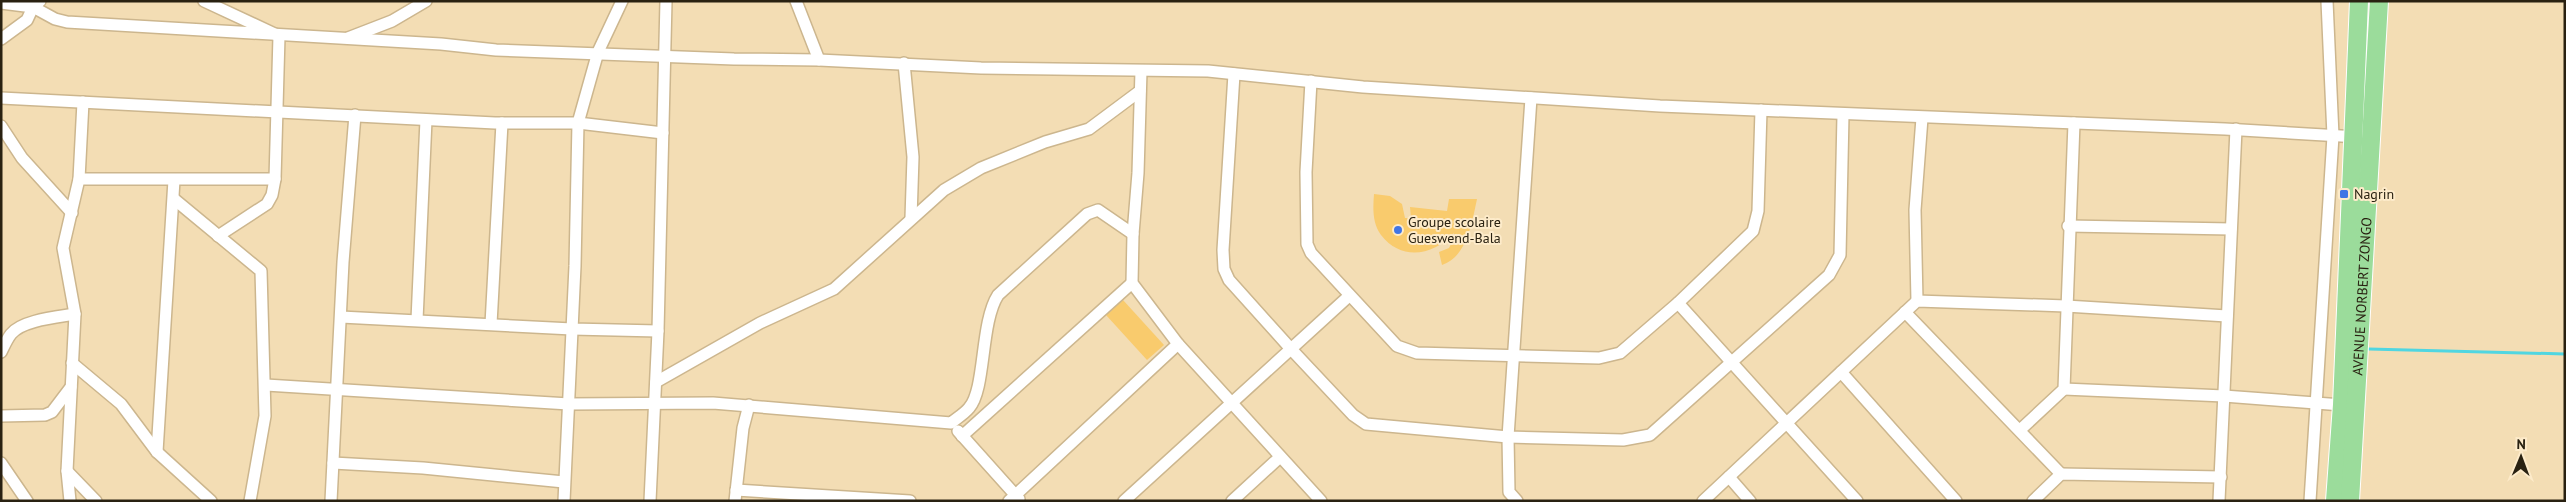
<svg xmlns="http://www.w3.org/2000/svg" width="2566" height="502" viewBox="0 0 2566 502" font-family="'PT Sans',sans-serif">
<style>
.green{fill:#f9cb6d}
.lines{fill:none;stroke-linecap:round;stroke-linejoin:round}
.stream{stroke:#50d6e1;stroke-width:3}
.minor-casing{stroke:#ccb68e;stroke-width:14}
.primary-casing{stroke:#fff;stroke-width:20}
.minor{stroke:#fff;stroke-width:11}
.primary{stroke:#9bdc9b;stroke-width:18}
.poi-dot{fill:#4175e5;stroke:#fdebca;stroke-width:2}
.labels{text-anchor:middle;dominant-baseline:central;stroke-width:4;stroke-linejoin:round;paint-order:stroke}
.poi-label{font-size:14px;fill:#292111;stroke:#fdebca;text-anchor:start}
.street-label{font-size:14px;fill:#292111;stroke:#fdebca}
</style>
<rect width="100%" height="100%" fill="#f3ddb4"/>
<g class="green">
<path d="M1374 194 1390 196 1402 204 1405 218H1411L1410 207 1447 211 1449 199H1477C1472 222 1467 257 1442 265L1439 252 1449 248 1454 238V233C1434 255 1402 262 1381 235 1372 223 1373 207 1374 194Z"/>
<path d="M1123 300 1164 345 1147 360 1106 315Z"/>
</g>
<g class="lines">
<path class="stream" d="M2369 349 2565 354"/>
<g class="minor-casing">
<g id="minor">
<path d="M204 1 279 36 275 179 272 195 267 204 218 236"/>
<path d="M796 1 819 60"/>
<path d="M1 3 33 7 55 19 67 22 441 44 496 50 734 59 819 60 981 68 1208 71 1363 87 1660 106 2225 129 2358 137"/>
<path d="M348 38 392 21 426 1"/>
<path d="M1 39 27 20 33 7 40 1"/>
<path d="M904 63 913 157 911 218"/>
<path d="M1141 71 1138 173 1133 234 1132 283 1178 344 1321 501"/>
<path d="M1234 74 1223 250 1224 269 1229 280 1291 349 1353 415 1366 424 1508 437 1623 440 1650 435 1829 275 1840 255 1843 115"/>
<path d="M1311 81 1306 172 1307 244 1311 253 1397 346 1417 353 1599 358 1620 353 1678 303 1753 231 1758 211 1761 110"/>
<path d="M1 98 495 123H578L663 133"/>
<path d="M1 126 22 158 72 213"/>
<path d="M79 179H275"/>
<path d="M174 199 261 271 265 416 250 501"/>
<path d="M2068 226 2231 229"/>
<path d="M1917 301 1915 210 1922 118"/>
<path d="M1678 303 1857 501"/>
<path d="M1905 312 2061 474"/>
<path d="M341 317 572 329 658 331"/>
<path d="M417 320 426 120"/>
<path d="M491 324 502 123"/>
<path d="M1 352C4 346 7 339 11 334 22 320 58 317 75 314"/>
<path d="M72 363 121 404 157 452 211 501"/>
<path d="M1841 372 1956 501"/>
<path d="M656 382 760 323 834 289 944 190 981 168 1045 142 1089 129 1140 91"/>
<path d="M266 385 569 404 713 403 951 423C957 418 964 414 969 408 986 389 980 323 998 295L1087 214 1098 210 1133 234"/>
<path d="M2064 389 2224 396 2342 405"/>
<path d="M1 416 45 415 52 412 71 387"/>
<path d="M2020 430 2064 389 2074 123"/>
<path d="M958 431 1019 499"/>
<path d="M962 436 1132 283"/>
<path d="M157 452 174 180"/>
<path d="M1 463 27 501"/>
<path d="M333 463 423 468 564 482"/>
<path d="M67 471 96 501"/>
<path d="M1729 477 1750 501"/>
<path d="M736 490 910 501"/>
<path d="M70 501 67 471 75 314 63 248 79 179 83 102"/>
<path d="M331 501 343 262 355 115"/>
<path d="M564 501 575 266 578 123 598 52 622 1"/>
<path d="M650 501 658 331 666 1"/>
<path d="M735 501 743 428 749 405"/>
<path d="M1009 501 1178 344"/>
<path d="M1124 501 1349 296"/>
<path d="M1232 501 1280 457"/>
<path d="M1517 501 1509 492 1508 437 1531 98"/>
<path d="M1703 501 1917 301 2066 306 2227 316"/>
<path d="M2033 501 2061 474 2221 477"/>
<path d="M2219 501 2236 129"/>
<path d="M2310 501 2333 136 2327 1"/>
</g>
</g>
<g class="primary-casing">
<g id="primary">
<path d="M2335 501 2342 405 2359 1"/>
<path id="s1" d="M2350 501 2379 1"/>
</g>
</g>
<use href="#minor" class="minor"/>
<use href="#primary" class="primary"/>
</g>
<g class="poi-dot">
<rect x="2339" y="189" width="10" height="10" rx="2.5"/>
<circle cx="1398" cy="230" r="5"/>
</g>
<g class="labels">
<g class="poi-label">
<text x="2354" y="194">Nagrin</text>
<text x="1408" y="222">Groupe scolaire<tspan x="1408" dy="16">Gueswend-Bala</tspan></text>
</g>
<g class="street-label">
<text stroke="none"><textPath href="#s1" startOffset="205">AVENUE NORBERT ZONGO</textPath></text>
</g>
</g>
<rect width="2566" height="502" fill="none" stroke="#292111" stroke-width="5"/>
<g transform="translate(2521 457) rotate(1)" stroke="#fdebca" stroke-width="4" paint-order="stroke">
<path d="M0-4L9 19L0 12L-9 19Z" fill="#292111"/>
<text y="-8" font-size="14" font-weight="bold" text-anchor="middle" fill="#292111">N</text>
</g>
</svg>
